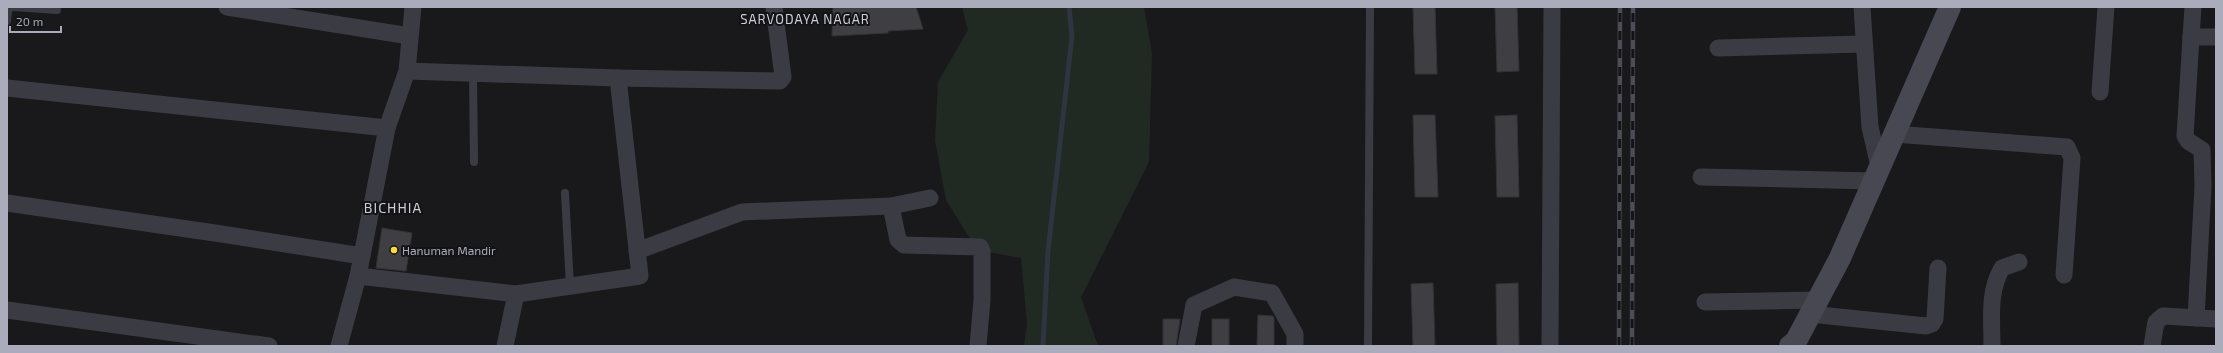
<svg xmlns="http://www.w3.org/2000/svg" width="2223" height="353" viewBox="0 0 2223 353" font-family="'Exo 2',sans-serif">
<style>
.green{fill:#202a23}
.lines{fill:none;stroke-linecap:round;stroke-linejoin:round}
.stream{stroke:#2d3541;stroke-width:5}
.building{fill:#3e3e43;stroke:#333237}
.lane{stroke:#3b3b43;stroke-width:8}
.street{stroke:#3b3b43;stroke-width:17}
.secondary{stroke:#474851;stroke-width:22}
.rail-casing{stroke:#4c4d56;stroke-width:4.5}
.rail{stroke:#141416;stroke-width:3;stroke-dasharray:9;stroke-linecap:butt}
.poi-dot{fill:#ffdc2d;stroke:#141416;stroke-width:1.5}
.labels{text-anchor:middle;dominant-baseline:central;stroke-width:4;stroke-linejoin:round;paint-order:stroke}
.poi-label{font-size:12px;fill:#aaacbc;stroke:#141416;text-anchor:start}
.neighbourhood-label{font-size:13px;letter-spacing:1px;fill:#cbcdd7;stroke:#141416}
.quarter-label{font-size:14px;letter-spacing:1px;fill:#cbcdd7;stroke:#141416}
</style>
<rect width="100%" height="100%" fill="#19191b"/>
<path class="green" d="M962 7H1144L1152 53 1149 162 1081 297 1098 346H1024L1027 323 1021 258 977 250 946 200 935 141 938 82 968 30Z"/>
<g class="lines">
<path class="stream" d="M1043 346 1048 251 1072 36 1069 7"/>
</g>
<g class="building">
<path d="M833 7H916L923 29 888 31V33L832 36Z"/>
<path d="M1413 7H1435L1437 74H1415Z"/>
<path d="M1495 7H1517L1519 71 1497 72Z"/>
<path d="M1413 115H1435L1438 197H1415Z"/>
<path d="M1517 115 1519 197H1497L1495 116Z"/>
<path d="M382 228 412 233 406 271 376 268Z"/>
<path d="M1433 283 1435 346H1413L1411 284Z"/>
<path d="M1518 283 1519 346H1497L1496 284Z"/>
<path d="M1258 315 1273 316 1274 318V346H1257Z"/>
<path d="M1163 319H1180L1176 346H1163Z"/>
<rect x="1212" y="319" width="17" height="27"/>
</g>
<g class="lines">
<g class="lane">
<path d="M14 7 57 10"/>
<path d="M7 21 8 10 12 7"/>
<path d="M473 73 474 162"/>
<path d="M565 193 570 287"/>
<path d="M1368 346 1370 7"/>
</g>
<g class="street">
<path d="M227 7 410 36"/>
<path d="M1862 7 1870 127 1879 166"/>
<path d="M2191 37 2193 7"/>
<path d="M1718 48 1863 44"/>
<path d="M407 71 618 78 780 81 783 77 774 7"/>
<path d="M7 88 387 128"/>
<path d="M2100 92 2106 7"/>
<path d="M1894 134 2067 147 2072 158 2064 275"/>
<path d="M1701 177 1873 181"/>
<path d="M7 203 215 233 362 256"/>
<path d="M891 206 898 240 904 245 980 247 982 251V300L978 346"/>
<path d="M637 251 742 212 891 206 930 198"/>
<path d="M358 276 516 294"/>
<path d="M1705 302 1817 300"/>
<path d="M7 310 269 346"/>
<path d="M1810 314 1926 326 1932 324 1935 319 1938 268"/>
<path d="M2196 318 2203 186 2202 150 2188 141 2185 136 2191 37H2216"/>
<path d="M339 346 358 276 387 128 407 71 413 7"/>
<path d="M505 346 516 294 640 276 618 78"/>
<path d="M1186 346 1194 305 1234 287 1272 293 1295 334V346"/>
<path d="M1550 346 1552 7"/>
<path d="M1992 346C1992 319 1988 292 2002 268L2019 262"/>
<path d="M2152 346 2156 322 2163 316 2216 319"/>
</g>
<path class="secondary" d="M1790 346 1796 341 1840 258 1950 7"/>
<g class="rail-casing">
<g id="rail">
<path d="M1619 346 1620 7"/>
<path d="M1632 346 1633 7"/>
</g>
</g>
<use href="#rail" class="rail"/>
</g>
<circle class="poi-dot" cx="394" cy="250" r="4"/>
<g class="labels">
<g class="poi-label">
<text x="402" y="250">Hanuman Mandir</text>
</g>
<g class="neighbourhood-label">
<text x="805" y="19">SARVODAYA NAGAR</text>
</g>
<g class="quarter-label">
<text x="393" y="207">BICHHIA</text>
</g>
</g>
<rect width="2223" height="353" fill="none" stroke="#aaacbc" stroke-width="16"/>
<path d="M10 26v6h51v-6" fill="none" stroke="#aaacbc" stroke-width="2"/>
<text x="16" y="26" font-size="12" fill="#aaacbc" stroke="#141416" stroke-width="3" paint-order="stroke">20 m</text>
</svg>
